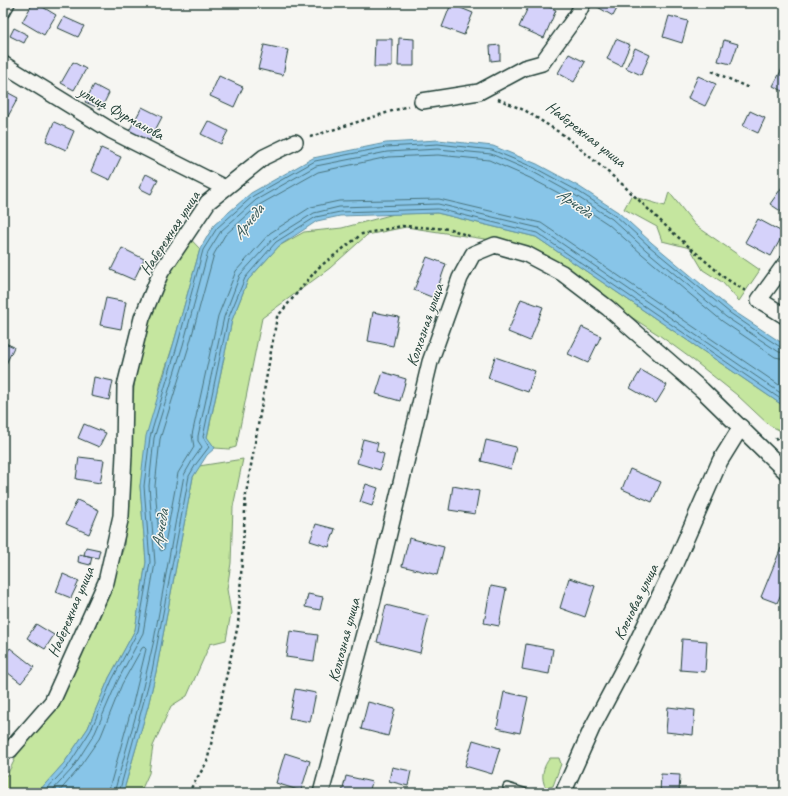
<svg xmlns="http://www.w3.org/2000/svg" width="788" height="796" viewBox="0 0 788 796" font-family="Caveat,sans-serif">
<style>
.green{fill:#c5e69f;stroke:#72926a}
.water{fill:#88c5e8;stroke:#5e8fa0}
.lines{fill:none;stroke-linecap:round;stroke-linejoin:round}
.shore{stroke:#49737c;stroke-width:1}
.building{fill:#d5d2fa;stroke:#1f3d34}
.service-casing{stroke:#1f3d34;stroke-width:10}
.minor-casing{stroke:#1f3d34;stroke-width:18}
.path{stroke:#1f3d34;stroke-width:2.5;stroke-dasharray:3 3;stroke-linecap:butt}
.service{stroke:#f6f6f2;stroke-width:7}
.minor{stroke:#f6f6f2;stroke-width:15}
.labels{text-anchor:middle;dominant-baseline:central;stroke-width:3;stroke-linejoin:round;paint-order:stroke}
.street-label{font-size:16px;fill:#1f3d34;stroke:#f6f6f2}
.water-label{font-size:17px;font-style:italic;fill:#345858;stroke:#f6f6f2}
</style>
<rect width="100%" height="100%" fill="#f6f6f2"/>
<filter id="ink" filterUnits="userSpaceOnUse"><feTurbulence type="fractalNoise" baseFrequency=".025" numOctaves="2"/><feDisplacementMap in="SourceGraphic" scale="8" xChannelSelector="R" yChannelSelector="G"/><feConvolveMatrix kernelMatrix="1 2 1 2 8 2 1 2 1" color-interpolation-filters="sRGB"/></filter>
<g filter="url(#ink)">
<g class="green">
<path d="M669 192 695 225 760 270 739 301 722 282 703 270 690 248 662 241 657 227 624 209 631 196 665 206Z"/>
<path d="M437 213 536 237 785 407V433L769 425 737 395 693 360 659 335 608 302 578 282 556 261 524 245 406 227 367 235 330 268 262 318 236 447 229 449 215 448 207 438 232 320 248 280 279 246 304 232 342 228 394 214Z"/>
<path d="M179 227 200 249 174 342 161 382 140 486 146 562 135 630 109 678 88 728 64 763 38 793H3V776L7 775 20 749 45 723 73 673 104 602 124 547 128 465 134 387 146 289Z"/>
<path d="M243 459 233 507 231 563 227 589 231 613 226 640 210 644 187 696 171 706 153 746 149 773 140 793H123L148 706 156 672 193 477 199 466Z"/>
<path d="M550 758H559L561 764 553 786 546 788C540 778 543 766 550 758Z"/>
</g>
<path class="water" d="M438 140 493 146 537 164 578 186 618 212 652 243 732 310 785 345V407L536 237 437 213 340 216 317 221 279 246 248 280 232 320 207 437 215 448 207 455 193 477 156 672 148 706 123 793H37L64 763 88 728 109 678 135 630 146 562 140 486 146 436 174 342 200 249 214 225 251 193 313 158 386 143Z"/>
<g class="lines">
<g class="shore">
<path d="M785 359 775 357 722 321 642 254 608 224 570 199 530 178 489 160 438 155 388 157 318 172 259 205 225 235 214 254 189 346 160 439 155 486 160 550 162 551 164 549 178 473 194 447 192 435 218 316 236 271 270 233 311 207 339 201 439 199 541 223 785 389"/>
<path d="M43 793 68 766 91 730 112 680 138 631 150 562 144 486 150 437 178 343 203 250 217 228 253 196 315 161 386 147 438 144 492 150 535 168 576 190 615 215 649 246 730 313 768 339 782 348H785"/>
<path d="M50 793 72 769 95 733 117 682 143 633 155 563 149 486 154 438 183 345 208 252 221 231 256 200 316 166 387 152 438 149 491 154 533 172 573 194 612 219 646 250 726 317 779 352 785 353"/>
<path d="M58 793 76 772 101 736 122 684 142 648 144 647 146 649 133 703 108 793"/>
<path d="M114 793 139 704 154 640 184 475 192 461 202 447 198 441V436L224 317 240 275 274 238 314 213 339 207 438 204 539 228 785 396"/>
<path d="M119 793 152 671 189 476 196 464 209 447 203 437 228 319 245 278 276 242 316 217 340 212 438 209 537 233 785 402"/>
</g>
</g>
<g class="building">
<path d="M33 3H36L56 15 44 35 22 22Z"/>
<path d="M530 3H540L556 10 544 38 519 27Z"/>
<path d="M598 3H620L613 16 596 6Z"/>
<path d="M451 4 473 13 464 35 442 27Z"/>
<path d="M669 16 688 21 682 43 663 37Z"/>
<path d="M64 17 84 26 78 37 58 28Z"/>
<path d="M14 28 28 35 24 43 10 36Z"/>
<path d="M399 38 414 39V66H398Z"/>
<path d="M375 39H392V67H374Z"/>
<path d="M616 39 630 45 621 66 607 59Z"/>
<path d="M724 40 738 44 731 64 718 61Z"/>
<path d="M264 45 288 50 283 75 258 69Z"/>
<path d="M500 45V60L491 61 490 46Z"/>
<path d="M635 48 650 55 641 75 626 68Z"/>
<path d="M569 54 585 62 574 82 558 73Z"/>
<path d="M73 62 86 69 74 90 61 83Z"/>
<path d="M782 69 785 71V92L773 86Z"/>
<path d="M219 76 243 87 234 107 210 96Z"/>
<path d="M698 76 716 84 705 106 688 98Z"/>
<path d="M94 85 109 93 101 109 85 102Z"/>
<path d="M3 90 18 98 6 120 3 118Z"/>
<path d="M142 107 162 117 149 142 129 131Z"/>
<path d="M750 111 765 118 758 133 743 126Z"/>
<path d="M208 121 228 131 221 144 201 134Z"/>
<path d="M54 122 74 131 66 150 46 141Z"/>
<path d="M101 148 121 157 110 180 91 171Z"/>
<path d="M146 174 158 180 151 194 139 188Z"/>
<path d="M785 183V214L770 204Z"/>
<path d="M758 219 784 233 771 256 745 242Z"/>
<path d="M122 248 144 259 134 280 111 270Z"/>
<path d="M427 257 446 264 434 298 414 290Z"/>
<path d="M106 298 126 302 121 329 100 325Z"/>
<path d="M521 299 543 307 530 341 508 332Z"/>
<path d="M373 312 399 317 393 346 368 341Z"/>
<path d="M582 327 601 336 588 363 568 354Z"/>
<path d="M3 342 14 347 6 364 3 362Z"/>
<path d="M495 357 535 371 528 392 488 378Z"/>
<path d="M641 370 667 385 656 403 630 388Z"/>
<path d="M383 372 406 379 400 401 376 394Z"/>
<path d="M94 377 113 381 109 400 91 396Z"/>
<path d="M84 424 106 433 99 447 78 438Z"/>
<path d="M363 439 378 443 376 451 384 454 380 470 357 463Z"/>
<path d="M486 440 516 447 511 469 481 461Z"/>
<path d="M79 457 104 460 100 483 76 479Z"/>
<path d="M630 469 661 482 652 502 622 489Z"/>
<path d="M366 484 378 488 372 506 360 502Z"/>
<path d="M453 486 479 491 475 514 449 510Z"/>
<path d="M77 500 99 510 89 534 66 524Z"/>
<path d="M316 524 335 529 329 547 310 541Z"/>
<path d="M409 538 444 547 437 575 402 566Z"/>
<path d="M86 547 100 550 98 558 84 555Z"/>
<path d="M781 548 785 550V585L777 603 761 597Z"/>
<path d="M79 554 92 557 90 565 78 562Z"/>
<path d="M63 574 79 581 71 598 56 592Z"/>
<path d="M569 578 595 586 585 617 560 608Z"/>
<path d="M491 586 506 589 499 626 484 623Z"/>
<path d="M308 594 323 597 320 610 305 607Z"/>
<path d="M386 605 429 616 420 653 377 642Z"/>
<path d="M36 624 54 635 45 649 27 638Z"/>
<path d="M290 631 318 635 314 661 286 657Z"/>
<path d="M682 639 707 641 705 672 680 670Z"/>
<path d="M526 644 553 649 549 674 522 669Z"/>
<path d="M10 648 34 667 21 683 3 669V658Z"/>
<path d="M295 689 316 693 310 722 289 718Z"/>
<path d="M504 692 528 697 520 733 497 728Z"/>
<path d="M368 702 395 709 388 736 361 729Z"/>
<path d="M668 707 695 710 693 735 666 732Z"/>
<path d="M473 740 500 748 492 774 465 766Z"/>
<path d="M285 753 310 761 301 791 276 783Z"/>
<path d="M392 767 411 771 408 786 389 781Z"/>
<path d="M661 774 680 775 679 793H660Z"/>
<path d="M346 776 372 782 369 793H342Z"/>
</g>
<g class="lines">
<g class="service-casing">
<path id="service" d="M507 787 527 793"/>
</g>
<g class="minor-casing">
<g id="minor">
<path d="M3 10 7 3"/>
<path d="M3 64 112 131 225 188"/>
<path d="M422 101 479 92 524 68 542 63 577 15 583 3"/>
<path d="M785 264 759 300 785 316"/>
<path d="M3 750H10L52 702 106 582 121 516 124 454 125 386 142 318 161 272 208 202 264 157 295 142"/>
<path d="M321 793 373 600 430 362 460 278 473 254 495 245 526 254 562 273 608 308 702 390 785 471"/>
<path d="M563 793 592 728 628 660 675 564 720 461 741 427"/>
</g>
</g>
<g class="path">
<path d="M712 71 749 88"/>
<path d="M498 99 526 111 565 136 622 184 670 230 725 278 747 292"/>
<path d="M310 137 408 106"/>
<path d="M775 439 785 434"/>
<path d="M188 793 207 762 238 625 246 494 277 317 318 268 362 234 402 226 450 229 472 237"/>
</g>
<use href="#service" class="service"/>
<use href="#minor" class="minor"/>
</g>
</g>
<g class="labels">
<g class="street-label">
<text transform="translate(121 113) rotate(29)">улица Фурманова</text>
<text transform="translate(586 134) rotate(38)">Набережная улица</text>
<text transform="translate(170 233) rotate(-57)">Набережная улица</text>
<text transform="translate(425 325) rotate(-71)">Колхозная улица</text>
<text transform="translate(636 602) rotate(-64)">Кленовая улица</text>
<text transform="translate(71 612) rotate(-67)">Набережная улица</text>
<text transform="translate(344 640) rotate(-75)">Колхозная улица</text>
</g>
<g class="water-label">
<text transform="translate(575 203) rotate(35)">Арчеда</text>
<text transform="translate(248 222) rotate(-52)">Арчеда</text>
<text transform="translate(160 529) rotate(-81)">Арчеда</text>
</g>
</g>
<rect width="788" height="796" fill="none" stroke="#f6f6f2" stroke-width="16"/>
<rect x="8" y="8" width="772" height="780" fill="none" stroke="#1f3d34" stroke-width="1.5" filter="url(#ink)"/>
</svg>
